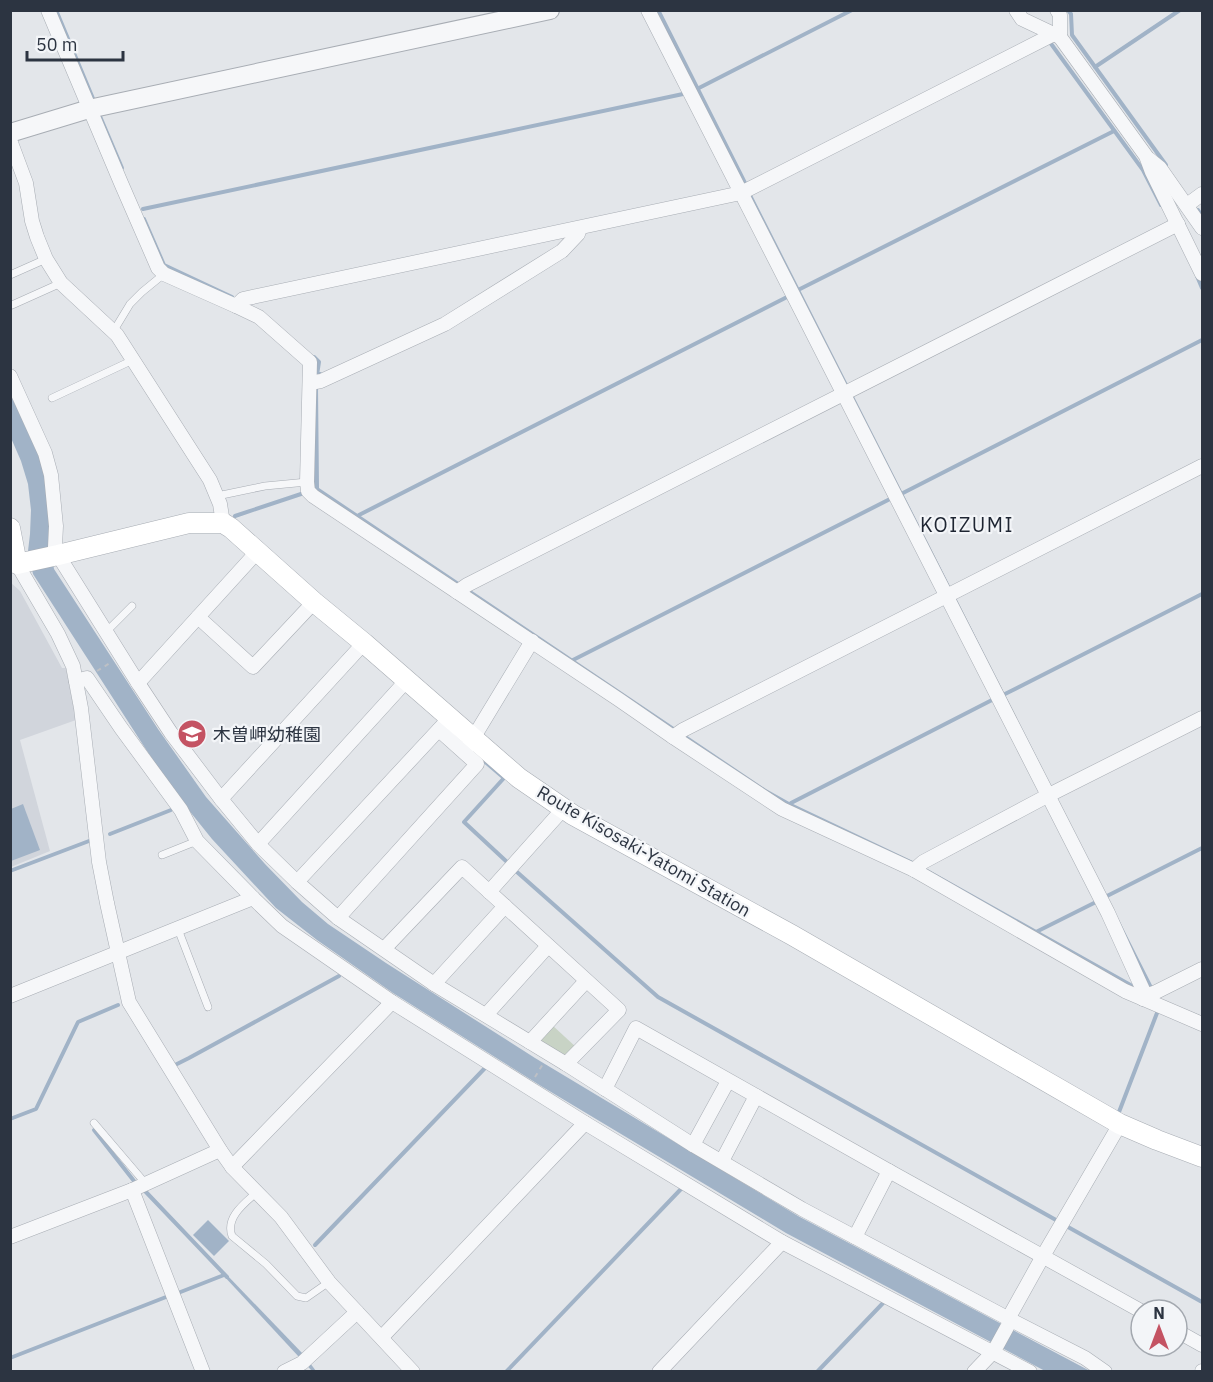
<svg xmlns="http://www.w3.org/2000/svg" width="1213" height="1382" viewBox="0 0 1213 1382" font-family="'IBM Plex Sans','Noto Sans JP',sans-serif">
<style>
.built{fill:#d1d5dc}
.green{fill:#c8d3c5}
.water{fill:#a1b3c7}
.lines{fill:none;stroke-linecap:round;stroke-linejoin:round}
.stream{stroke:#a1b3c7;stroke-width:4}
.service-casing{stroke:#a8adb4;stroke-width:8}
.minor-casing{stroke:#a8adb4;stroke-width:15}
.tertiary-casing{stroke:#a8adb4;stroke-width:20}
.secondary-casing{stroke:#a8adb4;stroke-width:21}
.path{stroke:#bdc0c5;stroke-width:2;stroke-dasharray:4.5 4.5;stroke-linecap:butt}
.service{stroke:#f6f7f9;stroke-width:7}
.minor{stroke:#f6f7f9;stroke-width:14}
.tertiary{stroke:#f6f7f9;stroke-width:18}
.secondary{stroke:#fff;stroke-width:20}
.labels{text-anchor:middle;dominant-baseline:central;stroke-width:4.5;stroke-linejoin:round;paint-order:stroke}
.poi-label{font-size:18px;fill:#2c3441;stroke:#f3f5f8;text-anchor:start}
.street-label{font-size:18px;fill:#2c3441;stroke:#f3f5f8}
.neighbourhood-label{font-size:20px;letter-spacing:1.5px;fill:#1e2532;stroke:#f3f5f8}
</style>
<rect width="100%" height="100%" fill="#e3e6ea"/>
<path class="built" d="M10 582 20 591 62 668H66L76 720 20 740 50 851 11 867Z"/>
<path class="green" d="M552 1025 577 1048 565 1058 539 1040Z"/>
<g class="water">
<path d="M751 193 1159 999 1202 1016V1021L1158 1003 787 805 314 490 315 390 318 388 319 488 766 789 791 803 915 862 1147 992 1151 990 749 194Z"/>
<path d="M10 391 39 454 45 476 50 499V547L54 569 158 729 206 797 265 864 302 902 328 924 386 963 535 1058 798 1216 1090 1371H1045L786 1233 541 1086 393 993 317 940 276 908 212 839 179 798 147 751 33 574 28 551 30 534 31 510 28 484 21 461 11 438Z"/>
<path d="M23 804 40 850 11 861V809Z"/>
<path d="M208 1220 229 1241 214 1256 193 1235Z"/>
<path d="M226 1274 304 1355 316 1371H312L223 1275Z"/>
</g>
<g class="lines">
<g class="stream">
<path d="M56 10 94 101"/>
<path d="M658 10 746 185"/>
<path d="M1068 10 1071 14 1072 35 1166 165"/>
<path d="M1049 41 1143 170 1161 205"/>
<path d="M1095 67 1180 10"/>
<path d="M697 89 852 10"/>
<path d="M99 114 122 168"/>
<path d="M143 209 683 94"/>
<path d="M1198 210 1202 216"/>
<path d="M144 219 164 265 232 297"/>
<path d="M1197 276 1202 288"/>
<path d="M800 289 1114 131"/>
<path d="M314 357 319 362 317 375 320 374"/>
<path d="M903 493 1202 340"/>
<path d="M359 515 789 296"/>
<path d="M235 516 304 493"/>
<path d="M573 660 890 499"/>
<path d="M1005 694 1202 594"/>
<path d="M475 753 504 778 464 822 507 862"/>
<path d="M791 803 992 700"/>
<path d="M110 834 171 810"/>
<path d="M10 871 89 841"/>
<path d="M517 872 658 997 1056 1220"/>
<path d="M1107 896 1202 848"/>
<path d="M1038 931 1094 903"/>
<path d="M172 1064 173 1066 189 1058 339 976"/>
<path d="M1119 1112 1157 1013"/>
<path d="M10 1119 36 1109 78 1022 118 1005"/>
<path d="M94 1130 134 1181"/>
<path d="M145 1191 227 1277"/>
<path d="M1068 1227 1202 1302"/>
<path d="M315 1245 485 1068"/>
<path d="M178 1293 224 1275"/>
<path d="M10 1358 166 1297"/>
<path d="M506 1372 681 1189"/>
<path d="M817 1372 884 1302"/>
</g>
<g class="service-casing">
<g id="service">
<path d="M10 275 46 259"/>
<path d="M12 305 61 283"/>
<path d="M113 332 130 304 142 292 164 274"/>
<path d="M52 398 133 360"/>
<path d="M217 496 265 486 307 482"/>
<path d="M106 632 132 606"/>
<path d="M162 855 197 841"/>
<path d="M178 929 208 1007"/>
<path d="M94 1123 146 1184"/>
<path d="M257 1192C245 1203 225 1217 232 1236L266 1264 297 1296 306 1298 329 1282"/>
</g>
</g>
<g class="minor-casing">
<g id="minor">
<path d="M48 10 121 183 158 268 164 274 236 306 259 317 310 362 307 482 308 491 313 496 618 699 673 737 782 809 914 870 1125 991 1202 1024"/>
<path d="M648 10 1108 913 1143 990 1145 996 1143 999"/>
<path d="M1016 10 1022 19 1060 37"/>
<path d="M1057 10 1060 15V37L1146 156 1152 172 1202 274"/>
<path d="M10 140 26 183 32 221 37 237 46 259 61 283 117 335 210 480 220 504 223 523"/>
<path d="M1149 159 1160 168 1202 228"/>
<path d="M1187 205 1202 194"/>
<path d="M236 306 243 299 741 193 1054 34"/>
<path d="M10 376 45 453 51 475 56 526 55 547 58 555 138 683 171 733 221 799 258 844 297 882 338 918 434 984 566 1064 693 1145 802 1209 1011 1320 1085 1358 1105 1372"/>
<path d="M310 383 321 381 445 324 562 251 578 234 580 228"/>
<path d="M17 564 58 634 73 666 81 708 99 862 107 903 129 1002 220 1150 232 1167 281 1217 329 1282 413 1372"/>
<path d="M457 592 467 585 1178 224"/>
<path d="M198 617 253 667 314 602"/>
<path d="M76 681 87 678 121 728 181 810 197 841 253 898 282 926 392 1002 585 1123 782 1242 1030 1372"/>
<path d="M138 683 257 552"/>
<path d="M673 737 683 730 1202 466"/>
<path d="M469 745 532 641"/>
<path d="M221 799 364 643"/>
<path d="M258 844 407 680"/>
<path d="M914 870 923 862 1047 796 1202 718"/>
<path d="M297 882 444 724"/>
<path d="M489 892 564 808"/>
<path d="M338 918 477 764 439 730"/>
<path d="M384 949 462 867 619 1010 566 1064"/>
<path d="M434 984 505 906"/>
<path d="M10 996 253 898"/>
<path d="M1145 996 1156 992 1202 969"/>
<path d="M486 1015 548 946"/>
<path d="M530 1042 586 981"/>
<path d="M605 1089 636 1028 889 1171 1141 1311"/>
<path d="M693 1145 728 1081"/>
<path d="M722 1161 756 1096"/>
<path d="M232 1167 392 1002"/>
<path d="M132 1190 203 1372"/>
<path d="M10 1237 132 1190 220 1150"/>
<path d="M855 1237 889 1171"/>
<path d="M1008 1319 1043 1256 1120 1124"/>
<path d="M1177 1331 1202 1345"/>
<path d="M382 1337 585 1123"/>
<path d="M284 1372 302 1363 357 1312"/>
<path d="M659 1372 782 1242"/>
<path d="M974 1372 994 1351 1011 1320"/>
<path d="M1202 1372V1371"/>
</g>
</g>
<g class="tertiary-casing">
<path id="tertiary" d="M10 133 89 109 550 10"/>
</g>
<g class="secondary-casing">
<path id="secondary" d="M10 528 17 564 58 555 189 523H223L231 528 314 602 364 643 519 778 573 815 792 935 1120 1124 1157 1140 1202 1157"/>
</g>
<g class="path">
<path d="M97 671 110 663"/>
<path d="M535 1077 543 1064"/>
</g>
<use href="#service" class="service"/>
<use href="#minor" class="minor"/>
<use href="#tertiary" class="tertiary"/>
<use href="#secondary" class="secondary"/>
</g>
<defs>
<g id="school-disc" transform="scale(1.5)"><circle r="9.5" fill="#c45363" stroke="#f3f5f8"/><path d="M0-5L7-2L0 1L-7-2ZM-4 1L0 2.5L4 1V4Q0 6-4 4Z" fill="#fff"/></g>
</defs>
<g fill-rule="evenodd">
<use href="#school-disc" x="192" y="734"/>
</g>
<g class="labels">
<g class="poi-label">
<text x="213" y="734">木曽岬幼稚園</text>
</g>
<g class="street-label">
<text transform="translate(644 851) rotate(30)">Route Kisosaki-Yatomi Station</text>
</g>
<g class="neighbourhood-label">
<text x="967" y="524">KOIZUMI</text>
</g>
</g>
<rect width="1213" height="1382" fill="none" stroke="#2c3441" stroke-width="24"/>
<g transform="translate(1159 1328)"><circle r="28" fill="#f3f5f8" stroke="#a3a8af" stroke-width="1.5"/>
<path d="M0-4.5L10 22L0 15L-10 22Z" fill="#c45363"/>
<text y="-9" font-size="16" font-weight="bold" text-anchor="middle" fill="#2c3441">N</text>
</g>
<path d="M27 51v9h96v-9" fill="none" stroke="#2c3441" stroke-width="3"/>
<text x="36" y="51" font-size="18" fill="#2c3441" stroke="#f3f5f8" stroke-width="4.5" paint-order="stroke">50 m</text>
</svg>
